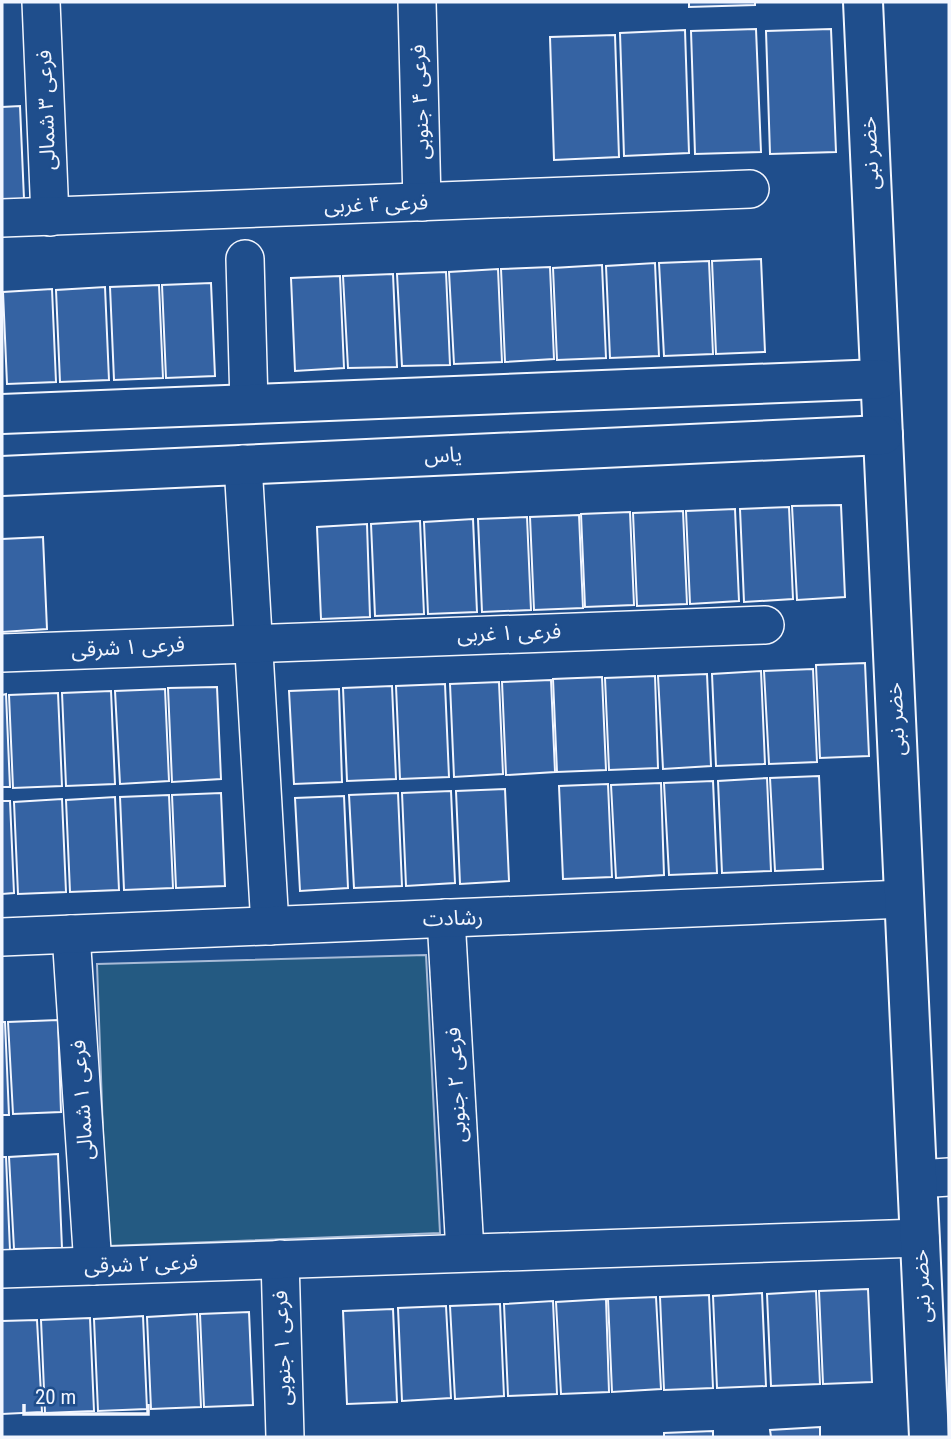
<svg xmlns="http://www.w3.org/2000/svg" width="951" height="1439" viewBox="0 0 951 1439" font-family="'Roboto Condensed','Noto Sans Arabic',sans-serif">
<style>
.green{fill:#245a82;stroke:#a8bbd7;stroke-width:2}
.building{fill:#3563a3;stroke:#f2f6ff;stroke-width:2}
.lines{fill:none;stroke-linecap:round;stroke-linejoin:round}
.minor-casing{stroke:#f2f6ff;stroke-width:40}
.tertiary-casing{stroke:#f2f6ff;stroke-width:42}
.minor{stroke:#1f4e8c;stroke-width:37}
.tertiary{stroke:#1f4e8c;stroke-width:38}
.labels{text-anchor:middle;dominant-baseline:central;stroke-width:5;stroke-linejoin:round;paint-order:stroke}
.street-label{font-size:21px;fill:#f2f6ff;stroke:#1f4e8c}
</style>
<rect width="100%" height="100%" fill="#1f4e8c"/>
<path class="green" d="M426 955 440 1233 107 1246 97 964Z"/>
<g class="building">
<path d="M689 2H755V5L689 7Z"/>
<path d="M756 29 761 152 695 154 691 31Z"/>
<path d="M831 29 836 152 770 154 766 31Z"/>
<path d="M685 30 689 153 624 156 620 33Z"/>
<path d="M615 35 619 157 554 160 550 37Z"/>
<path d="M20 106 24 199 2 200V107Z"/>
<path d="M761 259 765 352 716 354 712 261Z"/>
<path d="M709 261 713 354 664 356 659 263Z"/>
<path d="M655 263 659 356 610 358 606 266Z"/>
<path d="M602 265 606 358 557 360 553 268Z"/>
<path d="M550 267 554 359 505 362 501 269Z"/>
<path d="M498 269 502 362 454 364 449 272Z"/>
<path d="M446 272 450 365 402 366 397 274Z"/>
<path d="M393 274 397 367 348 368 343 276Z"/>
<path d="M340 276 344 368 295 371 291 278Z"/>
<path d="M211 283 215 376 166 378 162 285Z"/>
<path d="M159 285 163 378 114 380 110 287Z"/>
<path d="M105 287 109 380 60 382 56 290Z"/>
<path d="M52 289 56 382 7 384 3 292Z"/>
<path d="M841 505 845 597 797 600 792 506Z"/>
<path d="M789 507 793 599 744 602 740 509Z"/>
<path d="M735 509 739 601 690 604 686 511Z"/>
<path d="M683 511 687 604 637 606 633 513Z"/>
<path d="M630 512 634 605 585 607 581 514Z"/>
<path d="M579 515 583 608 534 610 530 517Z"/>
<path d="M527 517 531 610 482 612 478 519Z"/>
<path d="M473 519 477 612 428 614 424 522Z"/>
<path d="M420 521 424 614 375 616 371 524Z"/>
<path d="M367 524 370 617 321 619 317 527Z"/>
<path d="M43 537 47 629 2 632V539Z"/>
<path d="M865 663 869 756 820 758 816 665Z"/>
<path d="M813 669 817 762 769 764 764 671Z"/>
<path d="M761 671 765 764 716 766 712 674Z"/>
<path d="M707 674 711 766 663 769 658 676Z"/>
<path d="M655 676 658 768 609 770 605 678Z"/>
<path d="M602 677 606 770 557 772 553 679Z"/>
<path d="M551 680 555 772 506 775 502 682Z"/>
<path d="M499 682 503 774 454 777 450 684Z"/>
<path d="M445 684 449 777 400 779 396 686Z"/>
<path d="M392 686 396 779 347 781 343 688Z"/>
<path d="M217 687 221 779 172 782 168 688Z"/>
<path d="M165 689 169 781 120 784 115 691Z"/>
<path d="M339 689 342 782 294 784 289 691Z"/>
<path d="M111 691 115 784 66 786 62 693Z"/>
<path d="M58 693 62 786 13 788 9 695Z"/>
<path d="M6 694 10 787H2V695Z"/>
<path d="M819 776 823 869 775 871 770 778Z"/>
<path d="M767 778 771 871 722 873 718 781Z"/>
<path d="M713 781 717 873 669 875 664 783Z"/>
<path d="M661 783 664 875 616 878 611 785Z"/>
<path d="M608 784 612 877 563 879 559 786Z"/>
<path d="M505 789 509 881 460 884 456 791Z"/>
<path d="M451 791 455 883 406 886 402 793Z"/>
<path d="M221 793 225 886 176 888 172 795Z"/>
<path d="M398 793 402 886 354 888 349 795Z"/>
<path d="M169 795 173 888 124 890 120 797Z"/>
<path d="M344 796 348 888 300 891 295 798Z"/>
<path d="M115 797 119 890 70 892 66 800Z"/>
<path d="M62 799 66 892 18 894 14 802Z"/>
<path d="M2 801H10L14 893 2 894Z"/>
<path d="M58 1020 61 1112 13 1114 8 1022Z"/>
<path d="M2 1022H5L9 1115H2Z"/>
<path d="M58 1154 62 1248 14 1249 9 1157Z"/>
<path d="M2 1157H6L10 1250H2Z"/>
<path d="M868 1289 872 1382 823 1384 819 1291Z"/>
<path d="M816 1291 820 1384 771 1386 767 1294Z"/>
<path d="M762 1293 766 1386 717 1388 713 1296Z"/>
<path d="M709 1295 713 1388 664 1390 660 1297Z"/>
<path d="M656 1297 661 1389 612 1392 608 1299Z"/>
<path d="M606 1299 609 1392 561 1394 556 1302Z"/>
<path d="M553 1301 557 1394 508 1396 504 1304Z"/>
<path d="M500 1304 504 1396 455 1399 450 1306Z"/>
<path d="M446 1306 451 1398 402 1401 398 1308Z"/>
<path d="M393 1309 397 1402 347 1404 343 1311Z"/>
<path d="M249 1312 253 1405 204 1407 200 1314Z"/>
<path d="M197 1314 201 1407 151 1409 147 1317Z"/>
<path d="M143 1316 147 1409 98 1411 94 1319Z"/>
<path d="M90 1318 94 1411 45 1413 41 1320Z"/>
<path d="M37 1320 42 1412 2 1414V1321Z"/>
<path d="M820 1427V1437H771L770 1430Z"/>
<path d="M713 1431V1437H664V1433Z"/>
</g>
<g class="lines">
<g class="minor-casing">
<g id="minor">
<path d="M41 2 50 217"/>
<path d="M417 2 422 202"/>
<path d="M2 218 750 189"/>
<path d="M245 259 249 404"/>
<path d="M243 464 270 926"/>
<path d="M2 653 765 625"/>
<path d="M446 918 465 1252"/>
<path d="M71 934 93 1266"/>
<path d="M2 937 904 899"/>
<path d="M917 1179 949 1177"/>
<path d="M280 1259 285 1437"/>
<path d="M2 1269 920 1238"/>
</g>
</g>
<g class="tertiary-casing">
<g id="tertiary">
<path d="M863 2 929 1437"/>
<path d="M2 414 880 379"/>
<path d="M2 476 883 435"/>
</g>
</g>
<use href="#minor" class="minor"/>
<use href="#tertiary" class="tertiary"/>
</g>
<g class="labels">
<g class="street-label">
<text transform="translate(420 102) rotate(-92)">فرعی ۴ جنوبی</text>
<text transform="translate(46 110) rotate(-92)">فرعی ۳ شمالی</text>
<text transform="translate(870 153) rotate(-93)">خضر نبی</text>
<text transform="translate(376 204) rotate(-2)">فرعی ۴ غربی</text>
<text transform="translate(443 455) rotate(-3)">یاس</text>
<text transform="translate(509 633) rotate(-2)">فرعی ۱ غربی</text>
<text transform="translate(128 647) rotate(-3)">فرعی ۱ شرقی</text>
<text transform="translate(896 719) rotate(-93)">خضر نبی</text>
<text transform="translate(453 918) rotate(-2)">رشادت</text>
<text transform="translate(456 1085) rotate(-93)">فرعی ۲ جنوبی</text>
<text transform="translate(82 1100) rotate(-94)">فرعی ۱ شمالی</text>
<text transform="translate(141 1264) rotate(-2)">فرعی ۲ شرقی</text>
<text transform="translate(922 1286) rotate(-93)">خضر نبی</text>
<text transform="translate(282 1348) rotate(-92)">فرعی ۱ جنوبی</text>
</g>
</g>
<rect width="951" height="1439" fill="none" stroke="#f2f6ff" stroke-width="7"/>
<path d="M24 1404v10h124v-10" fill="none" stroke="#f2f6ff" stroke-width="3.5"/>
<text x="35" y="1404" font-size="21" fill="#f2f6ff" stroke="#1f4e8c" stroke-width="5" paint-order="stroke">20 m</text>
</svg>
